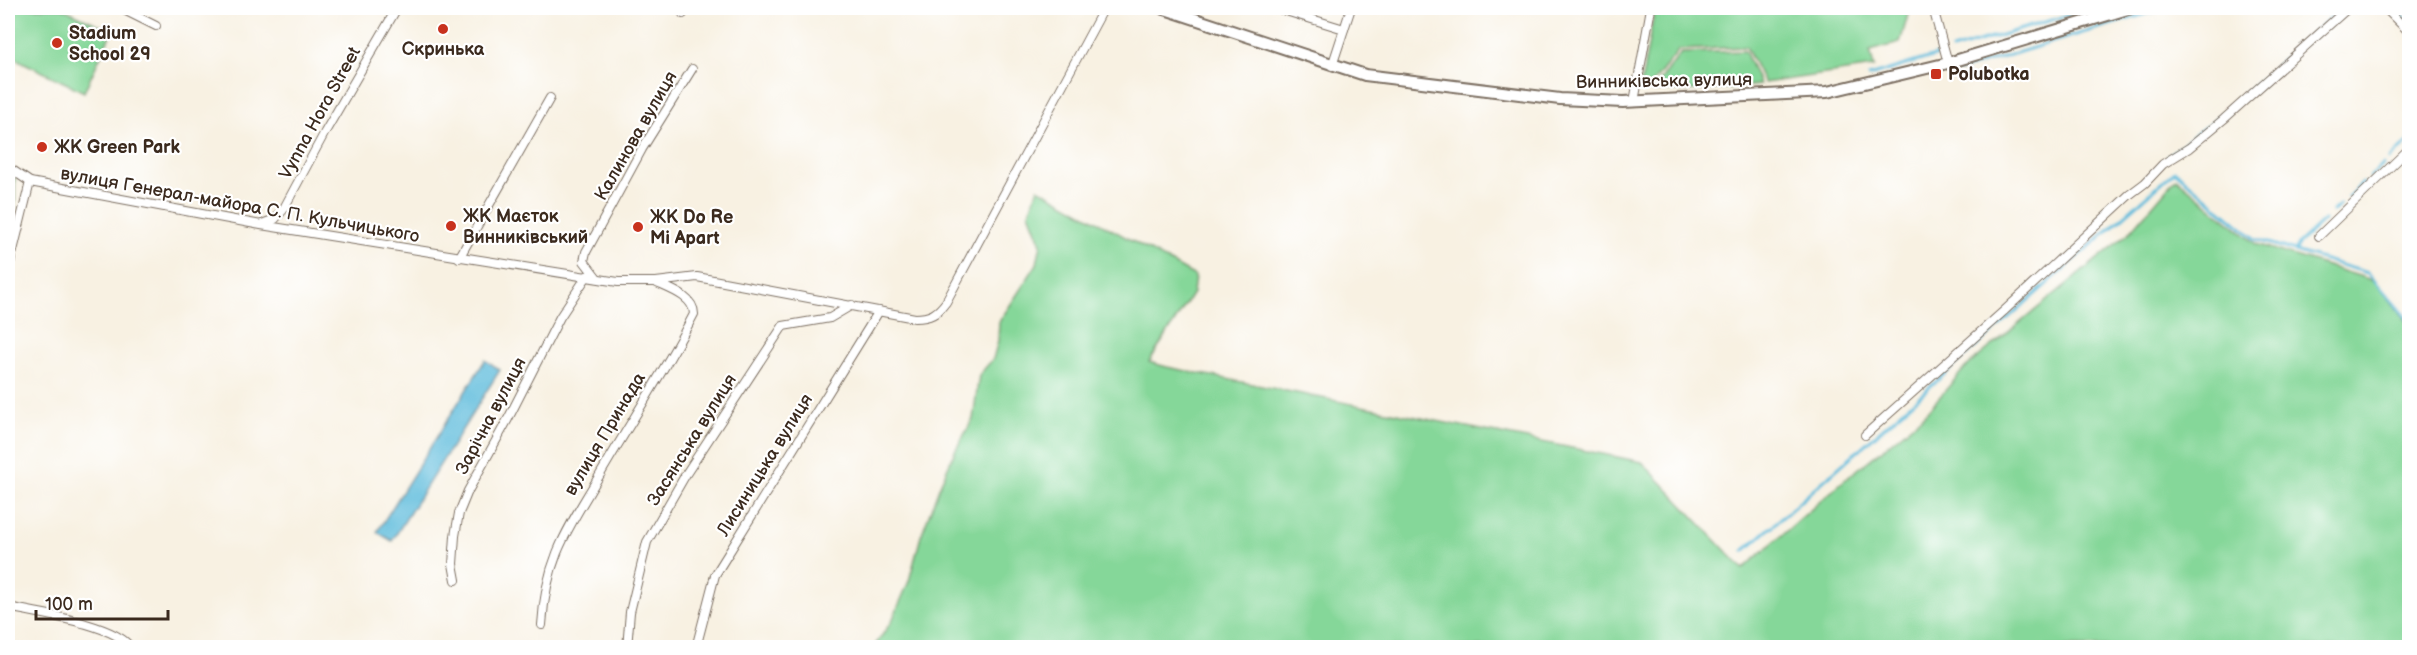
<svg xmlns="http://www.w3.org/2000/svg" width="2417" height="655" viewBox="0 0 2417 655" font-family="'Balsamiq Sans',sans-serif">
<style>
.green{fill:#85d799;stroke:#60805c;stroke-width:1.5}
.water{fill:#5ebcdc;stroke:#4c737d;stroke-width:1.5}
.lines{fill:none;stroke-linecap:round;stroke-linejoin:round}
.stream{stroke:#5ebcdc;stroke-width:3}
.minor-casing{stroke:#7d7063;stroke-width:10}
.secondary-casing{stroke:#7d7063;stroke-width:14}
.minor{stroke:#fff;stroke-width:8}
.secondary{stroke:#fff;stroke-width:10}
.poi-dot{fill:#c8321e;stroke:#fff;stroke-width:2}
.labels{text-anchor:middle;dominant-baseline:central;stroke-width:4.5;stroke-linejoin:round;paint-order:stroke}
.poi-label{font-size:18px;font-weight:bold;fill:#3b2a1e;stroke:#fff;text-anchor:start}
.street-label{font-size:18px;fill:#3b2a1e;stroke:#fff}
</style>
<rect width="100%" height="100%" fill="#fff"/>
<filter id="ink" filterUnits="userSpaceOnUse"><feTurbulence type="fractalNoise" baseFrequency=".0167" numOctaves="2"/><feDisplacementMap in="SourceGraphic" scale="12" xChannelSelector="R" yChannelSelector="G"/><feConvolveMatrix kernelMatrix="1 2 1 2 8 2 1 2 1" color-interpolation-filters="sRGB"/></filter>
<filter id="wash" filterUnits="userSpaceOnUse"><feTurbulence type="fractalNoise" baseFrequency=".008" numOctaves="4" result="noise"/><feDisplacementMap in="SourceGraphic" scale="24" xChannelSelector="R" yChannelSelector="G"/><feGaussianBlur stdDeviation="1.35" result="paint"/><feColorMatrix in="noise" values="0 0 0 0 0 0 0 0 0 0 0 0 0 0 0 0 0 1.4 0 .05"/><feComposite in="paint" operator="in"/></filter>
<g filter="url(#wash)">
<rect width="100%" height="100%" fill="#f8f1e2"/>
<g class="green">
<path d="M14 8H62L112 31 84 92 8 55V20Z"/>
<path d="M1655 8H1910L1900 43 1870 51 1874 67 1764 83 1746 47 1679 50 1647 90 1640 89Z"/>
<path d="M1745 51 1760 85 1706 90 1652 91 1681 53Z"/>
<path d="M8 173 15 177C15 204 16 231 8 257Z"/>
<path d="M2176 178 2256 244 2375 281 2409 325V647H874L892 621 909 581 921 536 940 485 955 451 973 419 979 375 993 359 998 341 999 322 1037 264 1041 244 1029 213 1038 188 1195 276 1193 293 1149 362 1167 367 1642 462 1743 569 1841 483 1921 418 1965 368 2129 233Z"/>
</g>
<path class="water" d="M485 360 500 370 392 541 377 532Z"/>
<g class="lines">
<g class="stream">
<path d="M2395 8 2410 24"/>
<path d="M1952 50 2091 8"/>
<path d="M1957 71 2165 8"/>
<path d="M1869 76 1938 55"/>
<path d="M2168 156 2221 115 2341 8"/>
<path d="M2389 159 2410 140"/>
<path d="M2369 178 2383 165"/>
<path d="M2348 197 2363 183"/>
<path d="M2333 211 2340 205"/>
<path d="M2296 251 2298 244 2324 220"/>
<path d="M1744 551 2175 171 2255 239 2368 273 2410 322"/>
</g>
</g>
</g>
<g filter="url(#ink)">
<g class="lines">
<g class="minor-casing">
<g id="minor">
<path d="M120 8 156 26"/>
<path d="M1276 8 1344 29"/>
<path d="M1933 8 1948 63"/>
<path d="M2385 8 2410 33"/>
<path d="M683 14 686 8"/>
<path d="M1332 66 1351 8"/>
<path d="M1634 102 1651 8"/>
<path d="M8 167 30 182"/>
<path d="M262 224 275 219 283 210 325 132 397 8"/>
<path d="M2319 236 2410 148"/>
<path d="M459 258 550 98"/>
<path d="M8 271 30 182 261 225 618 282H656L697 277 915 318C930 318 937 314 946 302L1104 8"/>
<path d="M597 278 584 261 586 252 642 149 692 69"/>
<path d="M1865 435 2005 310 2129 195 2145 183 2163 164 2189 148 2224 119 2348 8"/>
<path d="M456 580 453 564 455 536 459 513 468 491 508 419 560 317 587 276"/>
<path d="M8 607C36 613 116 624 131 648"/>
<path d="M542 625C546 557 568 529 601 473 632 420 666 368 694 314 694 297 670 289 657 283"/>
<path d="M697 644 715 575 879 311"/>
<path d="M627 648 630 612 647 542 686 474 783 326 830 318 852 305"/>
</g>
</g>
<g class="secondary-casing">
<path id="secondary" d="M1162 8 1365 75 1560 99 1623 102 1827 92 1948 63 2131 8"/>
</g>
<use href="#minor" class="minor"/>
<use href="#secondary" class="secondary"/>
</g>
</g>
<g class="poi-dot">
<circle cx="443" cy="29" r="6"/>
<circle cx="57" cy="43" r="6"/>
<rect x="1930" y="68" width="12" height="12" rx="3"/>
<circle cx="42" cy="147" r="6"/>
<circle cx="451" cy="226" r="6"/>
<circle cx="638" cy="227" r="6"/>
</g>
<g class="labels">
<g class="poi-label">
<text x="69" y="33">Stadium<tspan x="69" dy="21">School 29</tspan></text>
<text x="443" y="49" text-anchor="middle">Скринька</text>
<text x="1948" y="74">Polubotka</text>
<text x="54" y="147">ЖК Green Park</text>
<text x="463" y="216">ЖК Маєток<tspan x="463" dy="21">Винниківський</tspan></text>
<text x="650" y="217">ЖК Do Re<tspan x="650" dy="21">Mi Apart</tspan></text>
</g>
<g class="street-label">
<text transform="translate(1664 81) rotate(-1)">Винниківська вулиця</text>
<text transform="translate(320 113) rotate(-61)">Vynna Hora Street</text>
<text transform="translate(636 136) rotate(-60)">Калинова вулиця</text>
<text transform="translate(240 205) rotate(10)">вулиця Генерал-майора С. П. Кульчицького</text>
<text transform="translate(491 416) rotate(-62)">Зарічна вулиця</text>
<text transform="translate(605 434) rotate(-59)">вулиця Принада</text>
<text transform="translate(692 440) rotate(-58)">Засянська вулиця</text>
<text transform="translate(765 465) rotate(-58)">Лисиницька вулиця</text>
</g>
</g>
<rect width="2417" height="655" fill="none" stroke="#fff" stroke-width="30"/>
<path d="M36 610v9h132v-9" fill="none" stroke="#3b2a1e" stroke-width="3"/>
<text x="45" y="610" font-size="18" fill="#3b2a1e" stroke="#ffffff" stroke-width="4.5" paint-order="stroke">100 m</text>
</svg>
